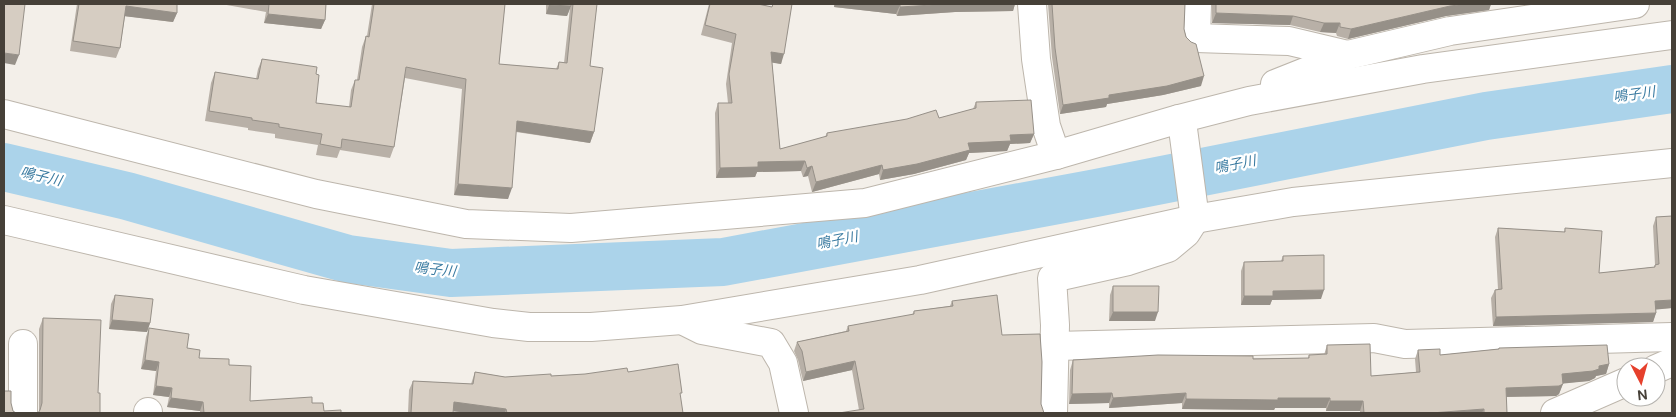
<svg xmlns="http://www.w3.org/2000/svg" width="1676" height="417" viewBox="0 0 1676 417" font-family="'DM Sans','Noto Sans JP',sans-serif">
<style>
.lines{fill:none;stroke-linecap:round;stroke-linejoin:round}
.river{stroke:#abd3ea;stroke-width:48}
.minor-casing{stroke:#bdb6ac;stroke-width:30}
.minor{stroke:#fff;stroke-width:28}
.wall{fill:#b8b0a7}
.shaded-wall{fill:#969088}
.building{fill:#d6cdc2;stroke:#969088}
.labels{text-anchor:middle;dominant-baseline:central;stroke-width:4.5;stroke-linejoin:round;paint-order:stroke}
.water-label{font-size:14px;font-style:italic;fill:#397aa0;stroke:#fff}
</style>
<rect width="100%" height="100%" fill="#f3efe9"/>
<g class="lines">
<path class="river" d="M4 167 127 196 348 259 451 273 723 262 1096 193 1486 116 1672 89"/>
<g class="minor-casing">
<g id="minor">
<path d="M1032 4 1036 59 1046 126 1056 155"/>
<path d="M1197 4 1196 38 1289 41 1348 55"/>
<path d="M1275 84 1348 55 1450 31 1635 4"/>
<path d="M4 114 316 194 466 224 571 228 865 203 1056 155 1179 119 1249 101 1423 69 1672 35"/>
<path d="M4 220 304 290 493 323 529 327H591L682 320 920 280 1195 219 1293 202 1672 163"/>
<path d="M686 322 702 330 771 343 783 363 794 413"/>
<path d="M1055 346 1374 338 1405 344 1672 337"/>
<path d="M1656 369 1672 362"/>
<path d="M148 412V413"/>
<path d="M23 413V344"/>
<path d="M1053 413 1055 325 1052 278 1128 261 1168 248 1186 233 1195 219 1183 129 1179 119"/>
<path d="M1555 413 1626 382"/>
</g>
</g>
<use href="#minor" class="minor"/>
</g>
<g class="wall">
<path d="M77 4H177V13L173 22 125 16 120 48 116 58 70 51Z"/>
<path d="M221 4H326L325 20 321 29 264 23 266 12Z"/>
<path d="M372 4H505L499 64 556 69 559 62 564 63 570 8 572 4H597L590 66 594 132 590 143 516 132 508 199 454 195 462 89 405 78 394 147 390 158 340 150 337 158 316 155 318 145 275 138V134L248 130V128L205 121 211 83 215 72 256 79 258 69 262 59 316 74V103L349 107 351 90 355 80H357L362 47 366 36H367Z"/>
<path d="M546 4H571V6L567 16 546 14Z"/>
<path d="M709 4H758L772 7 773 4H792L781 64 772 62 780 149 825 137 827 133 939 118 973 109 976 102 1034 134 1030 143 1010 144 1007 151 969 153 966 160 914 174 880 180 879 174 812 192 808 176 803 177 801 171 757 172 755 177 716 178 715 113 718 103H728L726 84 732 43 701 35Z"/>
<path d="M834 4H1015L1013 11 955 12 897 16 896 14 834 7Z"/>
<path d="M1048 4H1185L1184 29 1201 86 1163 95 1107 104 1106 107 1060 114 1052 57Z"/>
<path d="M1212 4H1491L1489 10 1446 16 1348 39 1337 36 1336 33 1320 32 1290 25 1212 23Z"/>
<path d="M1672 216V308L1656 309V313L1653 322 1493 326 1491 298 1495 290 1498 289 1495 237 1498 228 1564 232 1565 228 1599 273 1654 267 1655 265 1653 226 1656 217Z"/>
<path d="M1283 256 1321 299 1272 300 1270 305H1241V271L1244 262 1281 261Z"/>
<path d="M1113 286 1155 321H1109L1110 295Z"/>
<path d="M115 295 150 323 147 332 109 329 111 304Z"/>
<path d="M952 301 1002 335 1041 404 859 410 852 370 803 381 798 360 794 351 797 342 846 331 848 326 912 315 914 311 950 306Z"/>
<path d="M43 318 98 393 39 412V329Z"/>
<path d="M149 328 187 348 199 358 229 365 250 401 312 403 324 411 341 413H200V411L167 407 169 397 153 395 156 371 141 369 146 337Z"/>
<path d="M1327 345 1371 376 1416 372 1415 359 1418 350 1440 355 1498 349 1499 348 1609 364 1606 374 1596 376 1595 378 1589 381 1563 383 1559 394 1556 396 1506 397 1507 413H1360V411H1326V408H1275L1274 410 1182 409V403L1109 408V403L1069 404 1070 370 1073 360 1308 358 1309 355H1324Z"/>
<path d="M475 372 505 377 551 376 628 372 680 398 683 413H470L453 411V413H408L409 390 413 381 471 384Z"/>
</g>
<g class="shaded-wall">
<path d="M835 4H885L900 5 896 14 834 7Z"/>
<path d="M948 4H1015L1013 11 955 12 897 16 900 7Z"/>
<path d="M1467 4H1491L1489 10 1446 16 1348 39 1351 29 1450 6Z"/>
<path d="M549 5 571 6 567 16 546 14Z"/>
<path d="M126 6 177 13 173 22 123 16Z"/>
<path d="M1216 13 1293 16 1290 25 1212 23Z"/>
<path d="M268 14 325 20 321 29 264 23Z"/>
<path d="M1324 23H1340L1336 33 1320 32Z"/>
<path d="M771 52 784 54 781 64 768 62Z"/>
<path d="M4 53 19 55 15 65 4 63Z"/>
<path d="M1204 76 1201 86 1163 95 1107 104 1106 107 1060 114 1063 105 1109 95Z"/>
<path d="M517 121 594 132 590 143 513 131Z"/>
<path d="M1034 134 1030 143 1010 144 1007 151 969 153 966 160 914 174 880 180 883 170 968 143 1010 135Z"/>
<path d="M805 161 801 171 757 172 755 177 716 178 720 168 758 162Z"/>
<path d="M882 165 879 174 812 192 816 182Z"/>
<path d="M812 166 808 176 803 177 807 168Z"/>
<path d="M458 184 512 188 508 199 454 195Z"/>
<path d="M1324 290 1321 299 1272 300 1270 305H1241L1244 296 1273 291Z"/>
<path d="M1672 300V308L1652 310 1655 301Z"/>
<path d="M1113 312H1158L1155 321H1109Z"/>
<path d="M1656 313 1653 322 1493 326 1496 317Z"/>
<path d="M112 320 150 323 147 332 109 329Z"/>
<path d="M145 360 159 362 156 371 141 369Z"/>
<path d="M855 361 852 370 803 381 806 372Z"/>
<path d="M1609 364 1606 374 1596 376 1595 378 1589 381 1559 384 1562 374Z"/>
<path d="M1563 384 1559 394 1556 396 1502 397 1506 388Z"/>
<path d="M156 386 172 388 169 397 153 395Z"/>
<path d="M1112 393 1109 403 1069 404 1072 394Z"/>
<path d="M1186 393 1182 403 1109 408 1113 398Z"/>
<path d="M171 398 203 402 200 411 167 407Z"/>
<path d="M1278 398H1330L1326 408H1275L1274 410 1182 409 1186 399Z"/>
<path d="M1330 401H1363L1360 411H1326Z"/>
<path d="M454 402 506 409 505 413H470L450 411Z"/>
<path d="M1484 409 1482 413H1431Z"/>
</g>
<g class="building">
<path d="M4 4H25L19 55 4 53Z"/>
<path d="M79 4H177V13L126 6 120 48 73 41Z"/>
<path d="M269 4H326L325 20 268 14Z"/>
<path d="M374 4H505L499 64 558 69 559 62 567 63 573 4H597L590 66 603 68 594 132 517 121 512 188 458 184 466 79 406 67 394 147 342 139 341 148 320 144 322 134 279 127V124L252 120V118L209 111 215 72 258 79 262 59 317 67 316 74 319 75 316 103 351 107 355 80H359L366 36 369 37Z"/>
<path d="M549 4H571V6L549 5Z"/>
<path d="M710 4H758L772 7 773 4H792L784 54 771 52 780 149 827 136V133L907 119 936 110 939 118 976 108V102L1031 100 1034 134 1010 135 1011 141 968 143 970 150 917 164 883 170 882 165 816 182 812 166 807 168 805 161 758 162V167L720 168 718 103H732L729 74 736 34 705 25Z"/>
<path d="M885 4H948L900 7V5Z"/>
<path d="M1052 4H1185L1184 29 1186 37 1191 42 1196 44 1204 76 1167 86 1109 95V98L1063 105 1055 48Z"/>
<path d="M1216 4H1467L1450 6 1351 29 1340 27V23H1324L1293 16 1216 13Z"/>
<path d="M1672 216V300L1655 301 1656 313 1496 317 1495 290 1502 289 1498 228 1565 232V228L1602 231 1599 273 1655 267V265L1659 264 1656 217Z"/>
<path d="M1324 255V290L1273 291V296H1244V262L1283 261V256Z"/>
<path d="M1113 286H1159L1158 312H1113Z"/>
<path d="M115 295 153 299 150 323 112 320Z"/>
<path d="M997 295 1002 335 1040 334 1042 362 1041 404 1044 413H839L864 409 855 361 806 372 802 351 797 342 849 331 848 326 914 314V311L953 306 952 301Z"/>
<path d="M43 318 101 320 98 393H100V413H38L40 410 42 403Z"/>
<path d="M149 328 189 334 187 348 200 350 199 358 229 359V365L251 366 250 401 312 397V403H323L324 411 341 410V413H204L203 402 171 398 172 388 156 386 159 362 145 360Z"/>
<path d="M1370 344 1371 376 1420 372 1418 350 1440 349V355L1499 349V348L1607 345 1609 364 1599 366V369L1593 371 1562 374 1563 384 1559 386 1506 388 1507 413H1484V409L1431 413H1364L1363 401H1330V398H1278V400L1186 399V393L1113 398 1112 393 1072 394 1073 360 1158 355 1253 356V359L1309 358V355L1327 354V345Z"/>
<path d="M678 364 682 393H680L683 413H507L506 409 454 402 453 413H411L413 381 473 384 475 372 505 377 551 374V376L585 374 627 368 628 372Z"/>
<path d="M4 391H11V403L13 411 16 413H4Z"/>
</g>
<g class="labels">
<g class="water-label">
<text transform="translate(1634 94) rotate(-8)">鳴子川</text>
<text transform="translate(1235 164) rotate(-11)">鳴子川</text>
<text transform="translate(41 176) rotate(13)">鳴子川</text>
<text transform="translate(837 240) rotate(-11)">鳴子川</text>
<text transform="translate(435 269) rotate(6)">鳴子川</text>
</g>
</g>
<rect width="1676" height="417" fill="none" stroke="#464038" stroke-width="10"/>
<g transform="translate(1641 382) rotate(174)"><circle r="24" fill="#ffffff" stroke="#b5b3af"/>
<path d="M0-4L9 19L0 12L-9 19Z" fill="#e6402c"/>
<text y="-8" font-size="14" font-weight="bold" text-anchor="middle" fill="#464038">N</text>
</g>
</svg>
